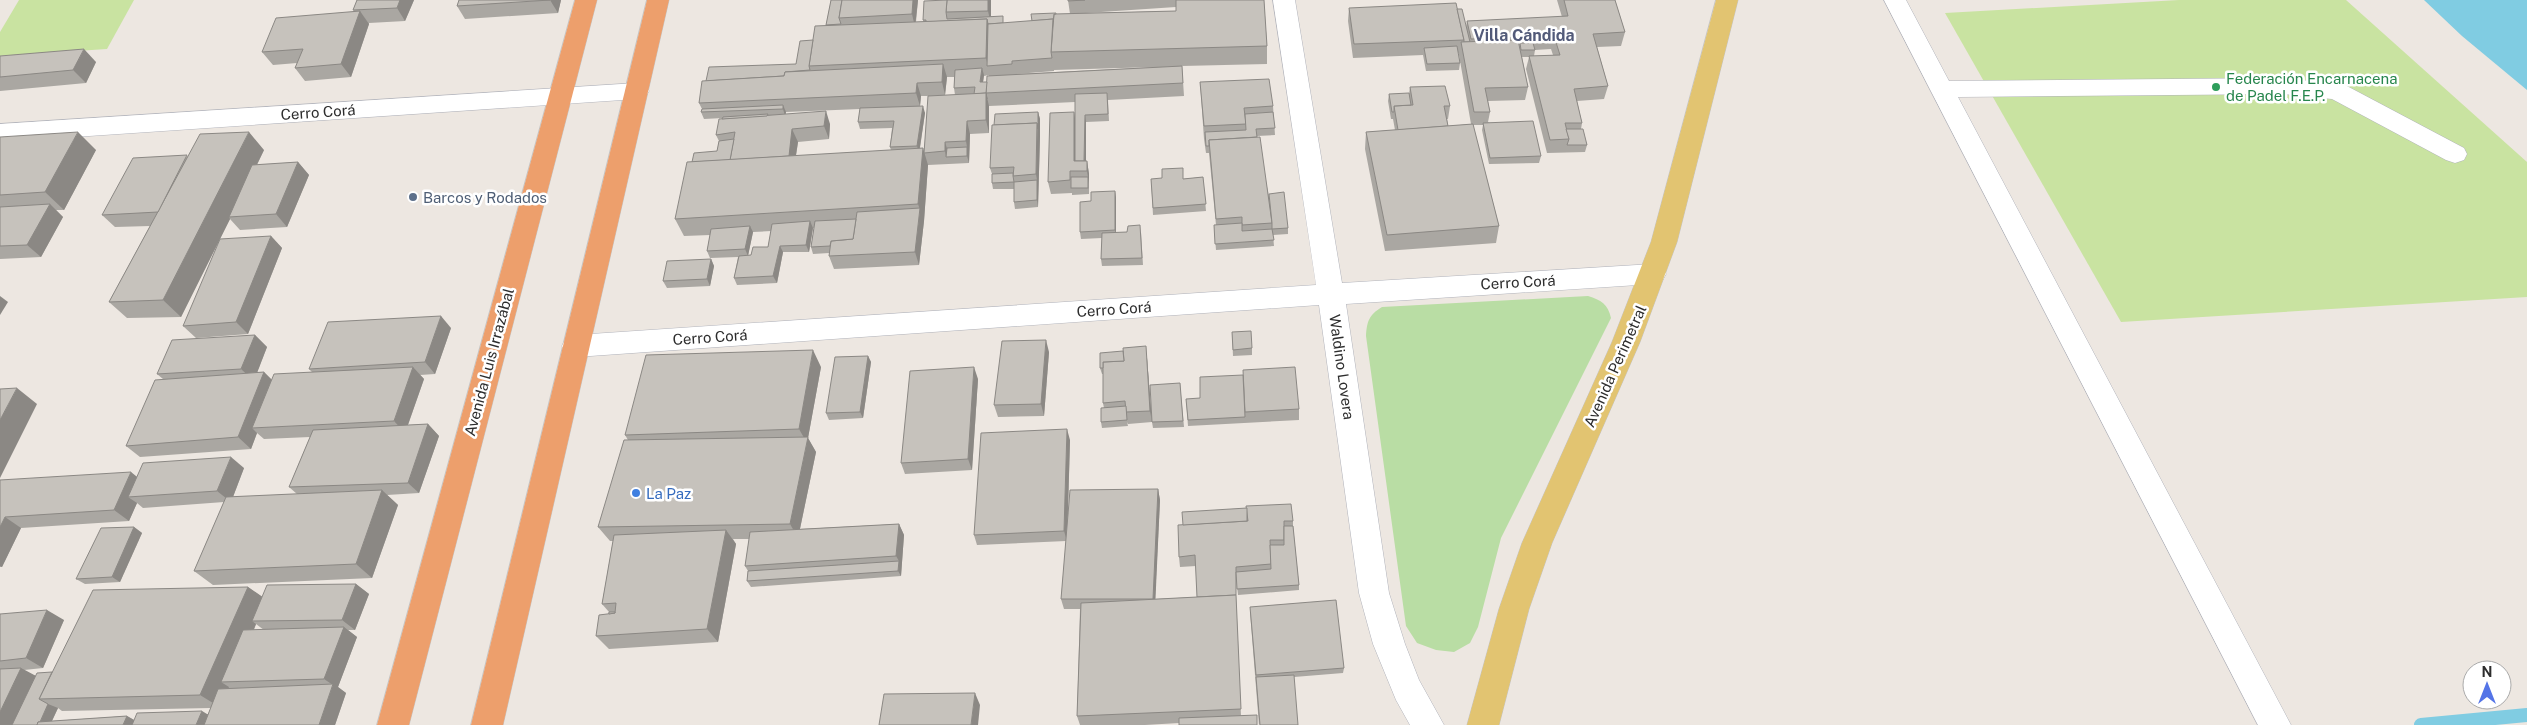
<svg xmlns="http://www.w3.org/2000/svg" width="2527" height="725" viewBox="0 0 2527 725" font-family="'Public Sans',sans-serif">
<style>
.green{fill:#b9dda4}
.pitch{fill:#c9e3a1}
.water{fill:#80cce2}
.lines{fill:none;stroke-linecap:round;stroke-linejoin:round}
.stream{stroke:#80cce2;stroke-width:14}
.minor-casing{stroke:#b1b3bb;stroke-width:1}
.major-casing{stroke:#c4c4c4;stroke-width:1}
.highway-casing{stroke:#c4c4c4;stroke-width:1}
.minor{fill:#fff;fill-rule:evenodd}
.major{fill:#e2c471;fill-rule:evenodd}
.highway{fill:#ed9f6c;fill-rule:evenodd}
.wall{fill:#aaa7a2;fill-rule:evenodd}
.shaded-wall{fill:#8b8884}
.building{fill:#c6c2bc;stroke:#8b8884}
.leisure-dot{fill:#2e9e5b;stroke:#fff;stroke-width:2}
.service-dot{fill:#5c6f8a;stroke:#fff;stroke-width:2}
.shop-dot{fill:#3f7fe0;stroke:#fff;stroke-width:2}
.labels{text-anchor:middle;dominant-baseline:central;stroke-width:5;stroke-linejoin:round;paint-order:stroke}
.leisure-label{font-size:15px;fill:#27864d;stroke:#fff;text-anchor:start}
.street-label{font-size:15px;fill:#2d2d2d;stroke:#fff}
.service-label{font-size:15px;fill:#4e5e75;stroke:#fff;text-anchor:start}
.shop-label{font-size:15px;fill:#366cbe;stroke:#fff;text-anchor:start}
.neighbourhood-label{font-size:16px;font-weight:bold;fill:#525a79;stroke:#fff}
</style>
<rect width="100%" height="100%" fill="#ede7e1"/>
<path class="green" d="M1588 296C1601 300 1608 304 1611 318L1501 538 1478 627 1470 643 1454 652 1436 650 1417 643 1406 626 1366 336C1367 321 1369 315 1382 307Z"/>
<g class="pitch">
<path d="M19 0H134L107 49 0 56V32Z"/>
<path d="M2179 0H2346L2527 162V297L2121 322 1945 13Z"/>
</g>
<path class="water" d="M2424 0H2527V90L2462 36Z"/>
<g class="lines">
<path class="stream" d="M2421 725 2527 715"/>
<g class="minor-casing">
<g id="minor">
<path d="M1273 0H1295L1342 283 1653 264 1662 267 1666 274 1662 281 1653 284 1346 304 1389 593 1405 644 1419 680 1444 725H1410L1396 700 1373 644 1359 593 1319 305 576 357 566 354 562 346 566 338 576 335 1316 285Z"/>
<path d="M1884 0H1906L1949 81 2283 78 2345 85 2464 148 2467 154 2464 160 2455 163 2446 160 2332 99 2283 94 1958 97 2291 725H2258Z"/>
<path d="M637 83 645 85 649 91 645 97 637 99 0 142V124Z"/>
</g>
</g>
<g class="major-casing">
<path id="major" d="M1716 0H1738L1677 242 1640 342 1552 543 1529 609 1499 725H1467L1499 609 1522 543 1612 342 1651 242Z"/>
</g>
<g class="highway-casing">
<g id="highway">
<path d="M575 0H597L409 725H377Z"/>
<path d="M647 0H669L503 725H471Z"/>
</g>
</g>
<use href="#minor" class="minor"/>
<use href="#major" class="major"/>
<use href="#highway" class="highway"/>
</g>
<g class="wall">
<path d="M357 0H414L405 21 369 23V24L351 77 305 81 295 68 297 63 273 65 262 52 354 11 353 10Z"/>
<path d="M459 0H561L558 13 465 19 457 6Z"/>
<path d="M831 0H918L916 22H923V20L945 0H991V16L1004 23 1032 21 1056 14H1070L1068 0H1264L1267 46V64L1182 66 1184 96 1108 100 1109 121 1086 122V161H1087L1089 174V194L1072 195V193L1051 194 1048 182 1074 112 1075 120V102L989 106V133L970 134 969 163 928 165 924 153 928 165 924 221 919 265 834 269 829 256V253L813 254 811 247 814 228H813L809 252H783L777 283 737 285 734 278 738 257 710 258 707 251 710 235 684 236 675 219 692 162 717 151 719 141 716 135 723 118 704 119 701 112 702 109 699 103 706 81 796 64 813 40 827 26 826 25ZM1176 7V11L1086 13ZM1155 67 1015 74 1054 71V70ZM989 75 987 82H983L984 76ZM947 77H954V88L955 95H945ZM921 96H929L924 153 923 148H920L925 113 920 106ZM860 109 858 122 860 129 892 128 890 147 891 150 796 156 798 142 829 139 830 124 786 114V112ZM771 231 768 247 751 255H748L753 232Z"/>
<path d="M1557 0H1615L1625 32 1621 46 1597 47 1608 86 1604 99 1577 101 1582 123 1581 129 1587 145 1585 152 1547 153 1526 69 1529 57H1522L1528 87 1525 100 1488 101 1490 112 1488 122 1541 156 1539 163 1489 164 1482 130 1483 125H1473L1499 226 1496 243 1385 251 1365 149 1366 132 1395 130 1393 119H1391L1388 101 1389 94H1409L1410 87 1450 106 1448 119H1447L1448 126 1471 124 1459 55V53H1458L1460 63 1459 70 1426 71 1423 55 1353 58 1348 21 1349 8 1457 9 1466 27 1467 21 1562 17ZM1551 49 1553 55 1534 56 1535 50Z"/>
<path d="M0 56 96 62 86 83 0 91Z"/>
<path d="M1200 82 1273 106 1275 135 1257 136 1269 197 1288 228V234L1273 235 1274 246 1216 250 1214 225H1216L1209 153H1206L1204 139Z"/>
<path d="M1038 112 1040 119V136L1038 207 1015 209 1014 202V189H993L992 183V174L990 168Z"/>
<path d="M0 137 96 150 64 210H56L63 217 41 257 0 259Z"/>
<path d="M264 150 257 165 298 162 309 175 287 227 240 230 230 219 181 317 127 318 109 302 150 226 115 227 102 215 188 156Z"/>
<path d="M1203 177 1206 211 1153 215 1151 179H1183Z"/>
<path d="M1115 191 1116 198V233L1141 232 1143 265 1102 266 1101 259 1102 238 1081 239 1080 232 1091 201Z"/>
<path d="M271 236 282 248 248 334 196 338 183 326Z"/>
<path d="M711 259 714 266 710 286 667 288 663 281Z"/>
<path d="M451 328 435 374 420 375 424 379 408 425 428 424 439 436 419 493 387 495 398 505 372 578 213 585 194 571 224 502 143 508 137 503 129 521 21 528 2 567H0V480L137 477 244 468 233 497 297 494 289 487 310 437 264 439 257 433 251 449 140 457 126 446 163 379 157 374 255 335 267 347 257 372H264L272 380 312 372 309 369Z"/>
<path d="M1232 332 1252 348V355L1233 356Z"/>
<path d="M1049 352 1044 416 998 417 994 405Z"/>
<path d="M868 356 871 362 863 418 829 420 826 413Z"/>
<path d="M1147 358 1152 422 1128 424 1127 422 1128 426 1102 428 1101 422 1104 408 1103 403V374H1102L1100 368Z"/>
<path d="M821 367 808 438 816 452 800 529 899 524 904 535 901 576 751 587 747 581 748 571 745 566 749 539H733L736 544 718 642 609 649 596 636 609 612 602 604 613 541H610L598 527 628 440 625 435Z"/>
<path d="M978 379 972 470 905 474 901 463Z"/>
<path d="M1180 383 1184 427 1153 428 1152 422Z"/>
<path d="M1186 399 1299 409V420L1188 426Z"/>
<path d="M1070 440 1068 513 1158 489 1160 500 1155 599 1197 597 1196 566 1180 567 1179 557 1183 525 1247 508 1293 521V526L1299 585V590L1238 595 1236 577V595L1241 716 1179 723 1145 725H1080L1077 716 1080 609H1064L1061 599 1066 541 977 545 974 535Z"/>
<path d="M134 527 142 533 120 582 85 584 76 579Z"/>
<path d="M356 584 369 594 355 630H348L357 637 338 687 346 693 335 725H0V614L64 620 43 668 24 670 35 676 52 672 248 587 262 597ZM256 624 264 630H254ZM58 708 62 711 211 708 208 714 134 720 127 716 52 721Z"/>
<path d="M1250 612 1344 668 1343 673 1294 677 1259 725Z"/>
</g>
<g class="shaded-wall">
<path d="M400 0H414L405 21 397 8Z"/>
<path d="M550 0H561L558 13Z"/>
<path d="M913 0H918L915 27 912 14Z"/>
<path d="M988 0H991V24L988 11Z"/>
<path d="M360 11 369 24 351 77 341 64Z"/>
<path d="M987 19 991 37 988 66 986 58Z"/>
<path d="M84 49 96 62 86 83 73 70Z"/>
<path d="M943 64 947 77 945 95 942 82Z"/>
<path d="M982 68 984 75 982 89 980 82Z"/>
<path d="M917 83 921 96 920 106 916 93Z"/>
<path d="M986 93 989 106V133L986 120Z"/>
<path d="M783 105 786 112 785 116 783 109Z"/>
<path d="M923 106 925 113 919 153 917 146Z"/>
<path d="M826 111 830 124 829 139 824 126Z"/>
<path d="M1038 112 1040 119V136L1038 207 1037 200V180L1036 174Z"/>
<path d="M1074 112 1076 125V167L1074 161Z"/>
<path d="M1085 115 1086 122V171L1084 167Z"/>
<path d="M967 121 970 134 969 163 967 156V147L966 141Z"/>
<path d="M792 129 798 142 793 173 788 160Z"/>
<path d="M78 132 96 150 64 210 45 192Z"/>
<path d="M249 132 264 150 231 217H229L230 219 181 317 163 300Z"/>
<path d="M945 142 949 155 946 157 945 151Z"/>
<path d="M923 148 928 165 924 221 919 265 915 252 920 210 918 204Z"/>
<path d="M1087 161 1089 174V184L1087 171Z"/>
<path d="M298 162 309 175 287 227 276 214Z"/>
<path d="M1115 191 1116 198V237L1115 230Z"/>
<path d="M50 204 63 217 41 257 27 245Z"/>
<path d="M810 221 813 228 809 252 806 245Z"/>
<path d="M750 226 753 232 748 256 745 249Z"/>
<path d="M271 236 282 248 248 334 236 322Z"/>
<path d="M780 246 783 252 777 283 773 276Z"/>
<path d="M711 259 714 266 710 286 707 279Z"/>
<path d="M0 296 8 302 0 315Z"/>
<path d="M441 316 451 328 435 374 425 362Z"/>
<path d="M255 335 267 347 254 381 241 369Z"/>
<path d="M1046 340 1049 352 1044 416 1041 404Z"/>
<path d="M1146 346 1147 358 1152 422 1150 411Z"/>
<path d="M813 350 821 367 808 438 816 452 798 538 790 524 807 443 799 429Z"/>
<path d="M868 356 871 362 863 418 860 412Z"/>
<path d="M413 367 424 379 405 433 394 421Z"/>
<path d="M974 367 978 379 972 470 968 459Z"/>
<path d="M264 372 276 384 252 428 257 433 251 449 238 437Z"/>
<path d="M17 388 37 404 0 478V420Z"/>
<path d="M428 424 439 436 419 493 408 483Z"/>
<path d="M1067 429 1070 440 1067 541 1064 531Z"/>
<path d="M231 457 244 468 231 502 217 491Z"/>
<path d="M131 472 146 484 128 497 137 503 129 521 114 510Z"/>
<path d="M1158 489 1160 500 1155 609 1153 599Z"/>
<path d="M382 490 398 505 372 578 356 564Z"/>
<path d="M5 517 21 528 2 567 0 566V527Z"/>
<path d="M899 524 904 535 901 576 898 571 899 561 896 556Z"/>
<path d="M134 527 142 533 120 582 112 577Z"/>
<path d="M726 530 736 544 718 642 707 629Z"/>
<path d="M356 584 369 594 355 630 342 620Z"/>
<path d="M248 587 267 600 252 621 256 624 231 682H221L229 687 221 708 200 695Z"/>
<path d="M47 610 64 620 43 668 26 658Z"/>
<path d="M344 627 357 637 338 687 346 693 335 725H319L333 685 324 679Z"/>
<path d="M21 668 38 677 16 725H0V712Z"/>
<path d="M975 693 980 705 978 725H971Z"/>
<path d="M48 704 58 708 50 725H39Z"/>
<path d="M202 711 217 720 215 725H196Z"/>
<path d="M127 716 143 725H123Z"/>
</g>
<g class="building">
<path d="M357 0H400L397 8 353 10Z"/>
<path d="M459 0H550L457 6Z"/>
<path d="M831 0H842L839 18 841 24 826 25Z"/>
<path d="M842 0H913L912 14 839 18Z"/>
<path d="M947 0H988V11L946 12Z"/>
<path d="M947 0 946 12 947 19 1003 16V23L988 24 987 19 926 22V20H923L924 1Z"/>
<path d="M1068 0H1085L1068 1Z"/>
<path d="M1176 0H1264L1267 46 1051 52 1054 14 1176 11Z"/>
<path d="M1564 0H1615L1625 32 1593 34 1608 86 1574 89 1582 123H1565L1569 139 1550 140 1529 56 1560 55 1554 36 1471 39 1467 21 1568 16Z"/>
<path d="M1456 3 1464 40 1354 44 1349 8Z"/>
<path d="M1457 9H1462L1470 42H1464V40Z"/>
<path d="M360 11 341 64 295 68 303 49 262 52 276 18Z"/>
<path d="M1056 13V14H1054L1053 22V19L1032 21 1031 14Z"/>
<path d="M987 19 986 58 809 66 815 26Z"/>
<path d="M1053 19 1051 52 1052 58 1012 61V64L987 66 988 24Z"/>
<path d="M813 40 809 66 810 70 785 72 784 76 706 81 709 67 796 64 800 41Z"/>
<path d="M1518 40 1528 87 1485 88 1490 112H1474L1461 42Z"/>
<path d="M1520 43H1533L1535 50H1521Z"/>
<path d="M1457 46 1460 63 1427 64 1424 48Z"/>
<path d="M84 49 73 70 0 77V56Z"/>
<path d="M943 64 942 82 917 83 916 93 699 103 702 81 784 76 785 72Z"/>
<path d="M1182 66 1183 83 986 93 987 76Z"/>
<path d="M982 68 980 82H987L986 93 987 99 986 93 974 94 975 87 954 88 955 70Z"/>
<path d="M1269 79 1273 106 1244 108 1246 124 1204 126 1200 82Z"/>
<path d="M1445 86 1450 106H1444L1448 126 1398 130 1394 106 1413 105 1410 87Z"/>
<path d="M986 93V120L967 121 966 141 945 142V151L924 153 928 96Z"/>
<path d="M1107 93 1108 114 1085 115 1084 161H1075V94Z"/>
<path d="M1409 93 1411 105 1394 106V112H1392L1389 94Z"/>
<path d="M783 105V109L701 112 702 109Z"/>
<path d="M923 106 917 146 890 147 894 121 858 122 860 108Z"/>
<path d="M826 111 824 126 792 129 789 156 730 160 735 132 716 135 719 119Z"/>
<path d="M1038 112V129L1037 123 994 125 995 114Z"/>
<path d="M1074 112V161H1087V171H1070V180L1048 182 1050 113Z"/>
<path d="M1273 112 1275 128 1256 129 1257 137 1209 140V146H1206L1205 132 1246 130 1245 114Z"/>
<path d="M768 114 767 116 722 119 723 117Z"/>
<path d="M1533 121 1541 156 1490 158 1483 123Z"/>
<path d="M1037 123 1036 174 1013 176 1014 167 990 168 992 125Z"/>
<path d="M1473 124 1499 226 1387 235 1366 132Z"/>
<path d="M1566 129H1583L1587 145H1567L1569 139Z"/>
<path d="M78 132 45 192 0 195V137Z"/>
<path d="M249 132 163 300 109 302 200 134Z"/>
<path d="M1260 137 1272 223 1242 225V217L1216 219 1209 140Z"/>
<path d="M734 139 730 160 692 162 694 153 717 151 719 141Z"/>
<path d="M967 147V156L946 157 947 148Z"/>
<path d="M923 148 918 204 675 219 687 162Z"/>
<path d="M187 155 158 212 102 215 133 158Z"/>
<path d="M298 162 276 214 229 217 252 165Z"/>
<path d="M1183 168V179L1203 177 1206 204 1153 208 1151 179 1162 178V169Z"/>
<path d="M1013 173V176L1014 182 992 183V174Z"/>
<rect x="1071" y="177" width="17" height="11"/>
<path d="M1037 180V200L1014 202V182Z"/>
<path d="M1115 191V230L1080 232V202L1091 201V192Z"/>
<path d="M1284 192 1288 228 1272 229V223L1269 194Z"/>
<path d="M50 204 27 245 0 246V207Z"/>
<path d="M920 208 915 252 829 256 831 241 853 239 857 212Z"/>
<path d="M856 219 853 239 831 241 830 246 811 247 815 221Z"/>
<path d="M810 221 806 245 780 246 773 276 734 278 739 256 751 255 753 247H768L772 224Z"/>
<path d="M1242 223V231L1272 229 1274 240 1215 244 1214 225Z"/>
<path d="M1140 225 1142 258 1101 259 1102 233 1127 232 1128 226Z"/>
<path d="M750 226 745 249 707 251 711 229Z"/>
<path d="M271 236 236 322 183 326 220 239Z"/>
<path d="M711 259 707 279 663 281 667 261Z"/>
<path d="M441 316 425 362 309 369 328 322Z"/>
<path d="M1251 331 1252 348 1233 350 1232 332Z"/>
<path d="M255 335 241 369 157 374 172 340Z"/>
<path d="M1046 340 1041 404 994 405 1002 341Z"/>
<path d="M1146 346 1150 411 1126 412 1125 401 1103 403V362L1124 361 1123 348Z"/>
<path d="M813 350 799 429 625 435 646 355Z"/>
<path d="M1123 351 1124 361 1103 362V368H1100V353Z"/>
<path d="M868 356 860 412 826 413 835 357Z"/>
<path d="M413 367 394 421 252 428 274 374Z"/>
<path d="M974 367 968 459 901 463 910 371Z"/>
<path d="M1295 367 1299 409 1245 412 1243 370Z"/>
<path d="M264 372 238 437 126 446 155 380Z"/>
<path d="M1243 375 1245 417 1188 420 1186 399 1200 398V377Z"/>
<path d="M1180 383 1183 421 1152 422 1150 385Z"/>
<path d="M17 388 0 420V389Z"/>
<path d="M1126 406 1127 420 1101 422V408Z"/>
<path d="M428 424 408 483 289 487 313 430Z"/>
<path d="M1067 429 1064 531 974 535 981 433Z"/>
<path d="M808 437 790 524 598 527 624 440Z"/>
<path d="M231 457 217 491 128 497 143 463Z"/>
<path d="M131 472 114 510 5 517 0 527V480Z"/>
<path d="M1158 489 1153 599H1061L1070 490Z"/>
<path d="M382 490 356 564 194 571 226 497Z"/>
<path d="M1291 504 1293 521H1284V540H1270L1271 564 1236 567V595L1197 597 1195 555 1179 557 1178 525 1248 521 1246 506Z"/>
<path d="M1247 508V521L1183 525 1182 512Z"/>
<path d="M899 524 896 556 745 566 750 532Z"/>
<path d="M1284 526H1293L1299 585 1237 589 1236 572 1271 569 1270 545H1284Z"/>
<path d="M134 527 112 577 76 579 101 528Z"/>
<path d="M726 530 707 629 596 636 599 615 615 613 616 603 602 604 614 535Z"/>
<path d="M899 561 898 571 747 581 748 571Z"/>
<path d="M356 584 342 620 252 621 267 585Z"/>
<path d="M248 587 200 695 39 699 93 590Z"/>
<path d="M1236 595 1241 709 1077 716 1081 603Z"/>
<path d="M1336 600 1344 668 1256 675 1250 607Z"/>
<path d="M47 610 26 658 0 661V614Z"/>
<path d="M609 612H615V613L609 614Z"/>
<path d="M344 627 324 679 221 682 243 630Z"/>
<path d="M21 668 0 712V669Z"/>
<path d="M52 672 39 699 48 704 40 722H38L37 725H12L37 673Z"/>
<path d="M1294 675 1298 725H1260L1256 677Z"/>
<path d="M333 684 319 725H204L218 689Z"/>
<path d="M975 693 971 725H879L884 694Z"/>
<path d="M202 711 196 725H132L137 713Z"/>
<path d="M1257 715V725H1179V718Z"/>
<path d="M127 716 123 725H37L38 722Z"/>
</g>
<circle class="leisure-dot" cx="2216" cy="87" r="5"/>
<circle class="service-dot" cx="413" cy="197" r="5"/>
<circle class="shop-dot" cx="636" cy="493" r="5"/>
<g class="labels">
<g class="leisure-label">
<text x="2226" y="78">Federación Encarnacena<tspan x="2226" dy="17">de Padel F.E.P.</tspan></text>
</g>
<g class="street-label">
<text transform="translate(318 112) rotate(-4)">Cerro Corá</text>
<text transform="translate(1518 282) rotate(-3)">Cerro Corá</text>
<text transform="translate(1114 309) rotate(-4)">Cerro Corá</text>
<text transform="translate(710 337) rotate(-4)">Cerro Corá</text>
<text transform="translate(489 362) rotate(-75)">Avenida Luis Irrazábal</text>
<text transform="translate(1615 366) rotate(-66)">Avenida Perimetral</text>
<text transform="translate(1342 367) rotate(82)">Waldino Lovera</text>
</g>
<g class="service-label">
<text x="423" y="197">Barcos y Rodados</text>
</g>
<g class="shop-label">
<text x="646" y="493">La Paz</text>
</g>
<g class="neighbourhood-label">
<text x="1524" y="35">Villa Cándida</text>
</g>
</g>
<g transform="translate(2487 685)"><circle r="24" fill="#ffffff" stroke="#ababab"/>
<path d="M0-4L9 19L0 12L-9 19Z" fill="#5474e7"/>
<text y="-8" font-size="14" font-weight="bold" text-anchor="middle" fill="#2d2d2d">N</text>
</g>
</svg>
